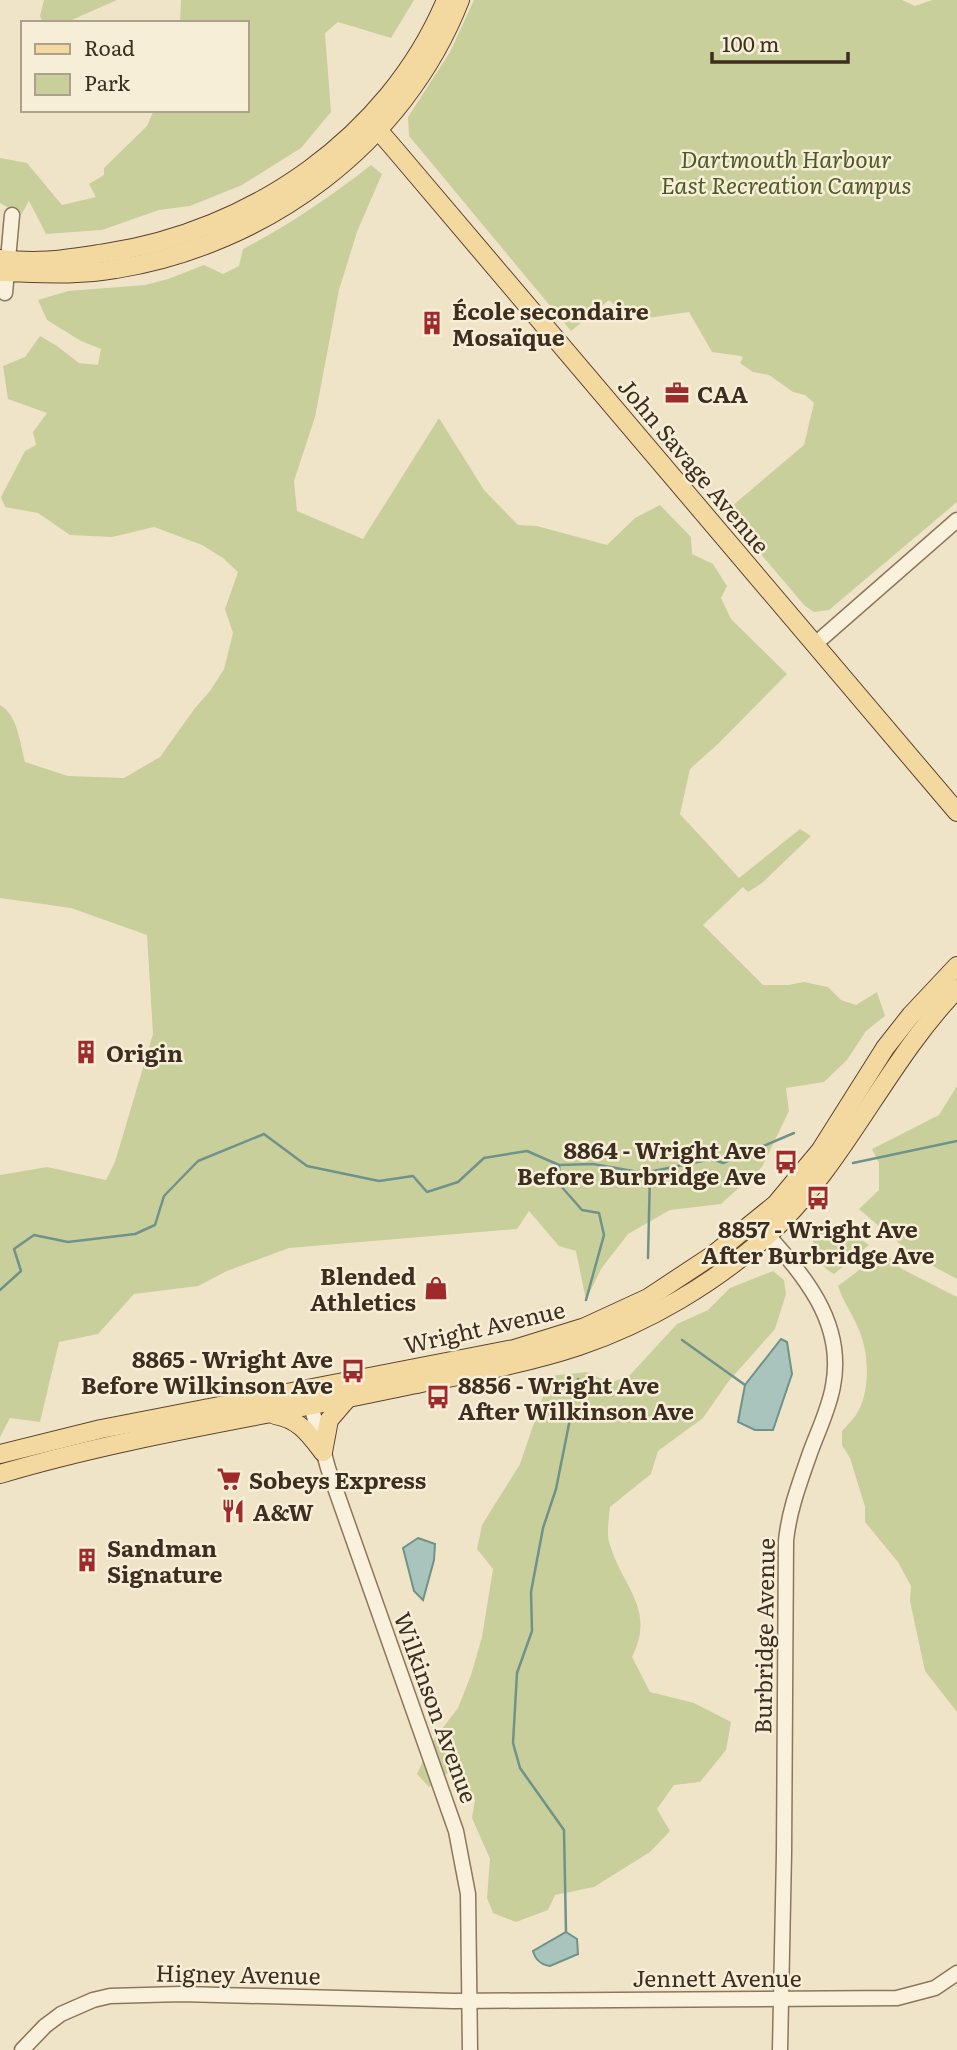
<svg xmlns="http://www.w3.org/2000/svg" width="957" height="2050" viewBox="0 0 957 2050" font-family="Literata,serif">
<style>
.green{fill:#c9cf9b}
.water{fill:#a9c4bc;stroke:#6f938a;stroke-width:2}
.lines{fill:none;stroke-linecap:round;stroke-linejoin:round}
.stream{stroke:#6f938a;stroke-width:2.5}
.minor-casing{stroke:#8d765c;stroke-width:17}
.major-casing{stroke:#5b4430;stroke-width:20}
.minor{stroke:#faf1dc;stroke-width:14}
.major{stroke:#f3d9a0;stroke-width:18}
.labels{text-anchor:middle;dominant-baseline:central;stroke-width:5;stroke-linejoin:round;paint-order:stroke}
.park-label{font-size:23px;font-style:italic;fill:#4d5a26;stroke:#f7eed8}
.poi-label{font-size:23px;font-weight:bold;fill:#3d2e20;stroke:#f7eed8;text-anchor:start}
.street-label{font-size:23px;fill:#3d2e20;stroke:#f7eed8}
</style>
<rect width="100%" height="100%" fill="#f0e4c8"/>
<g class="green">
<path d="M44 0H117L65 23H43L40 16Z"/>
<path d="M181 0H414L391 38 338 22 325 33 331 112 301 148 242 185 190 206 159 210 102 230 46 234 29 201 21 215 0 203V158L27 163 62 205 96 197 89 184 104 175V168L147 126 154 110H247V23H180Z"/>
<path d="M474 0H902L915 6 932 0H957V502L829 610 814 612 805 606 725 512 804 445 814 403 805 395 793 392 769 375 753 372 740 363 743 358 741 356 712 352 689 312 641 319C631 309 620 312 609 300L571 331 409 136 408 117 450 52Z"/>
<path d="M371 165 382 174 357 232 339 290 315 417 294 481 297 511 363 539 439 418 484 490 518 525 537 526 607 545 635 518 660 505 691 537 692 554 713 564 727 586 721 598 731 619 787 674 719 743 690 769 680 814 739 878 800 829 811 836 762 883 748 892 743 887 703 925 763 985H788L804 982 828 987 841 1000 856 1005 877 992 885 1016 866 1031 847 1060 824 1082 786 1088 789 1111 762 1167 721 1204 670 1210 628 1234 601 1269 586 1300 576 1251 559 1246 529 1211 517 1229 289 1248 227 1271 198 1286 134 1294 98 1334 59 1342 40 1422 10 1418 0 1437V1175L47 1167 106 1180 115 1162 153 1034 147 935 71 908 0 898V705C18 715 20 744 25 762L68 776 124 778 160 757 195 708 210 691 224 669 233 633 225 609 238 572 223 558 202 545 154 527 112 537 70 535 38 513 5 507 1 497 25 451 36 445 33 432 47 413 8 399 3 366 25 357 40 336 57 346 79 363 98 365 101 349 81 341 47 320 38 300 68 291 145 285 168 279 204 265 223 274 239 266 243 249C289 225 330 197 371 165Z"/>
<path d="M957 1086V1279L914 1256 859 1209 879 1190V1163L872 1149 939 1115Z"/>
<path d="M822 1223 844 1228 869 1245 834 1274C815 1263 816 1252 811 1232Z"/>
<path d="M883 1252 902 1269 957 1297V1712L925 1671 910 1601 911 1586 898 1562 865 1522V1507L850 1458 842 1445V1431C847 1426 852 1420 856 1415 871 1392 869 1353 859 1330 853 1314 843 1302 838 1286Z"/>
<path d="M773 1271 784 1280 786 1294 775 1329 728 1382 703 1418 658 1451 651 1474 610 1507C609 1519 606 1534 610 1545 623 1588 656 1609 632 1657L650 1692 694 1703 731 1722 726 1750 700 1782 674 1785 657 1809 670 1831 650 1852 594 1887 555 1895 548 1910 516 1922 493 1913 487 1898 490 1859 472 1818 475 1800 456 1767 429 1787 417 1774 431 1743 458 1708 471 1675 482 1637 493 1569 477 1549 482 1525 520 1464 550 1376 587 1372 610 1383 630 1375 677 1324 708 1310 730 1288Z"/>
</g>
<g class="water">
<path d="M781 1339 787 1342 792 1374 773 1430H755L738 1422 745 1385Z"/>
<path d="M418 1538 435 1544 434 1560 423 1600 414 1591 403 1548Z"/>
<path d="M566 1932 577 1939 578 1954 550 1966C541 1965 535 1959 533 1951Z"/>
</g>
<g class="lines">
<g class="stream">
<path d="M853 1163 957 1141"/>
<path d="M559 1165 560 1185 582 1210 599 1213 604 1235 586 1300"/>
<path d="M648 1258 650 1172"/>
<path d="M0 1290 21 1271 14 1249 34 1235 68 1242 135 1234 155 1225 164 1196 198 1161 264 1134 307 1166 379 1181 413 1176 427 1192 458 1182 484 1158 527 1151 559 1165 593 1164 644 1173 712 1159 723 1163 794 1133"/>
<path d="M682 1340 745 1385"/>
<path d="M566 1932 564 1830 520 1768 513 1743 517 1673 532 1631 531 1592 543 1528 556 1489 578 1379"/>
</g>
<g class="minor-casing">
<g id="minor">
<path d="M5 293 12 215"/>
<path d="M814 645 957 520"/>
<path d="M756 1222C798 1269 846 1318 833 1386 829 1409 818 1431 810 1453 800 1482 789 1510 786 1541L784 1853 780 2050"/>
<path d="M309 1398 328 1468 456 1831 468 1894 470 2050"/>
<path d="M22 2050 45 2026 61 2014 93 2000 110 1996 181 1994 454 2001 897 1998 935 1988 957 1973"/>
</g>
</g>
<g class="major-casing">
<g id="major">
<path d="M365 122 378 130 392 146 957 812"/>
<path d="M0 259C42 264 65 259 106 253 251 231 388 138 446 0"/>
<path d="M0 272C39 273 78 276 116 269 266 245 404 144 460 0"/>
<path d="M275 1415C299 1419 309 1434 323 1452"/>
<path d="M323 1452 329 1420 347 1399"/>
<path d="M0 1454 101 1429 514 1349 585 1327 648 1298 713 1255 776 1204 820 1151 885 1048 911 1015 957 966"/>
<path d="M0 1474C128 1436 261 1417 392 1389 454 1376 519 1366 579 1346 647 1323 715 1283 768 1235 845 1164 885 1064 957 989"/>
</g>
</g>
<use href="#minor" class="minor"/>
<use href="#major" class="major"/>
</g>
<defs>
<g id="building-bare" transform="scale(1.89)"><path d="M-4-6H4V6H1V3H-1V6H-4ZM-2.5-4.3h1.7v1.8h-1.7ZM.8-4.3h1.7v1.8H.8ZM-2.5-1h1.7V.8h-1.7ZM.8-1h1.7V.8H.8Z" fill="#9e2a2b" stroke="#f7eed8" stroke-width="2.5" paint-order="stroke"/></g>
<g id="office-bare" transform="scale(1.89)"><path d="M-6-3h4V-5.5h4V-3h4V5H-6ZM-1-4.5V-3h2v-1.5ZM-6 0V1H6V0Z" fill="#9e2a2b" stroke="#f7eed8" stroke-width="2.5" paint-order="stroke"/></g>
<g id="bus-bare" transform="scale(1.89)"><path d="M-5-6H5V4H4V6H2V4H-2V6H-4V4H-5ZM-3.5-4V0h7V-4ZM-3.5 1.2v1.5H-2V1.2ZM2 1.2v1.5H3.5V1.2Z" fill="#9e2a2b" stroke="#f7eed8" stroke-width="2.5" paint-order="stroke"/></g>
<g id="shop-bare" transform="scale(1.89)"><path d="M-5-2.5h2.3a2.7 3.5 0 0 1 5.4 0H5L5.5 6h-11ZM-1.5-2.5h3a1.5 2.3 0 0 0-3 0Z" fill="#9e2a2b" stroke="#f7eed8" stroke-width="2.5" paint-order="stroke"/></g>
<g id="supermarket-bare" transform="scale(1.89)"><path d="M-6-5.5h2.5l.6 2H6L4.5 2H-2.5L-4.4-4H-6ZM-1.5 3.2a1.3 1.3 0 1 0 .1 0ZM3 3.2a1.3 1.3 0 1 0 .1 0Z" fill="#9e2a2b" stroke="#f7eed8" stroke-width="2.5" paint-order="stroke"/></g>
<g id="restaurant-bare" transform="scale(1.89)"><path d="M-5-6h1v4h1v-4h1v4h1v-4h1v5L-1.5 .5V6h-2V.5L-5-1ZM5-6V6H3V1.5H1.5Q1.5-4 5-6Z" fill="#9e2a2b" stroke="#f7eed8" stroke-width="2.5" paint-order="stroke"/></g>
</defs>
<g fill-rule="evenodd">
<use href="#building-bare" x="432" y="323"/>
<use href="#office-bare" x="677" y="393"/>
<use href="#building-bare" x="86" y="1052"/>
<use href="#bus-bare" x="786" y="1162"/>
<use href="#bus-bare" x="818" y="1198"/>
<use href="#shop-bare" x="436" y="1288"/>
<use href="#bus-bare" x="353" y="1371"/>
<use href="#bus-bare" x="438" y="1397"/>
<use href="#supermarket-bare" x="229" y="1479"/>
<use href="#restaurant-bare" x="233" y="1511"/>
<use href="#building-bare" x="87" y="1560"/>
</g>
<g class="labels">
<g class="park-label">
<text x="786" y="158">Dartmouth Harbour<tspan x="786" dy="26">East Recreation Campus</tspan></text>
</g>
<g class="poi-label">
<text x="452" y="310">École secondaire<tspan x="452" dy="26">Mosaïque</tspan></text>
<text x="697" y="393">CAA</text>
<text x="106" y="1052">Origin</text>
<text x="766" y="1149" text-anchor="end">8864 - Wright Ave<tspan x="766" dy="26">Before Burbridge Ave</tspan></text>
<text x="818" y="1228" text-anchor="middle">8857 - Wright Ave<tspan x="818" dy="26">After Burbridge Ave</tspan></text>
<text x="416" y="1275" text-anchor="end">Blended<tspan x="416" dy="26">Athletics</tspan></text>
<text x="333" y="1358" text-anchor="end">8865 - Wright Ave<tspan x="333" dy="26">Before Wilkinson Ave</tspan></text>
<text x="458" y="1384">8856 - Wright Ave<tspan x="458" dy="26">After Wilkinson Ave</tspan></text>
<text x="249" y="1479">Sobeys Express</text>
<text x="253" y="1511">A&amp;W</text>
<text x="107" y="1547">Sandman<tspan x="107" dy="26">Signature</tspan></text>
</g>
<g class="street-label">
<text transform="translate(695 465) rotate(50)">John Savage Avenue</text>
<text transform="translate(484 1326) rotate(-13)">Wright Avenue</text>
<text transform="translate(763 1636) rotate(-89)">Burbridge Avenue</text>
<text transform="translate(437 1707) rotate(70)">Wilkinson Avenue</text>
<text transform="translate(238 1973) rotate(1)">Higney Avenue</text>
<text x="717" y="1977">Jennett Avenue</text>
</g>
</g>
<rect x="21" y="21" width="228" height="91" fill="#f7eed8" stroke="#ada18e" stroke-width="2"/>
<rect x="35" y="44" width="35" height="10" fill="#f3d9a0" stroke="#ada18e" stroke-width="2"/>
<text x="84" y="56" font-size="21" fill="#3d2e20">Road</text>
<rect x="35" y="74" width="35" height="21" fill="#c9cf9b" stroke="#ada18e" stroke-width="2"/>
<text x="84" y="91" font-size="21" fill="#3d2e20">Park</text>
<path d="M712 52v10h136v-10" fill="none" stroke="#3d2e20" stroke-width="3.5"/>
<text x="722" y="52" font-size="21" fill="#3d2e20" stroke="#f7eed8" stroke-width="5" paint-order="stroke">100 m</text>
</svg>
